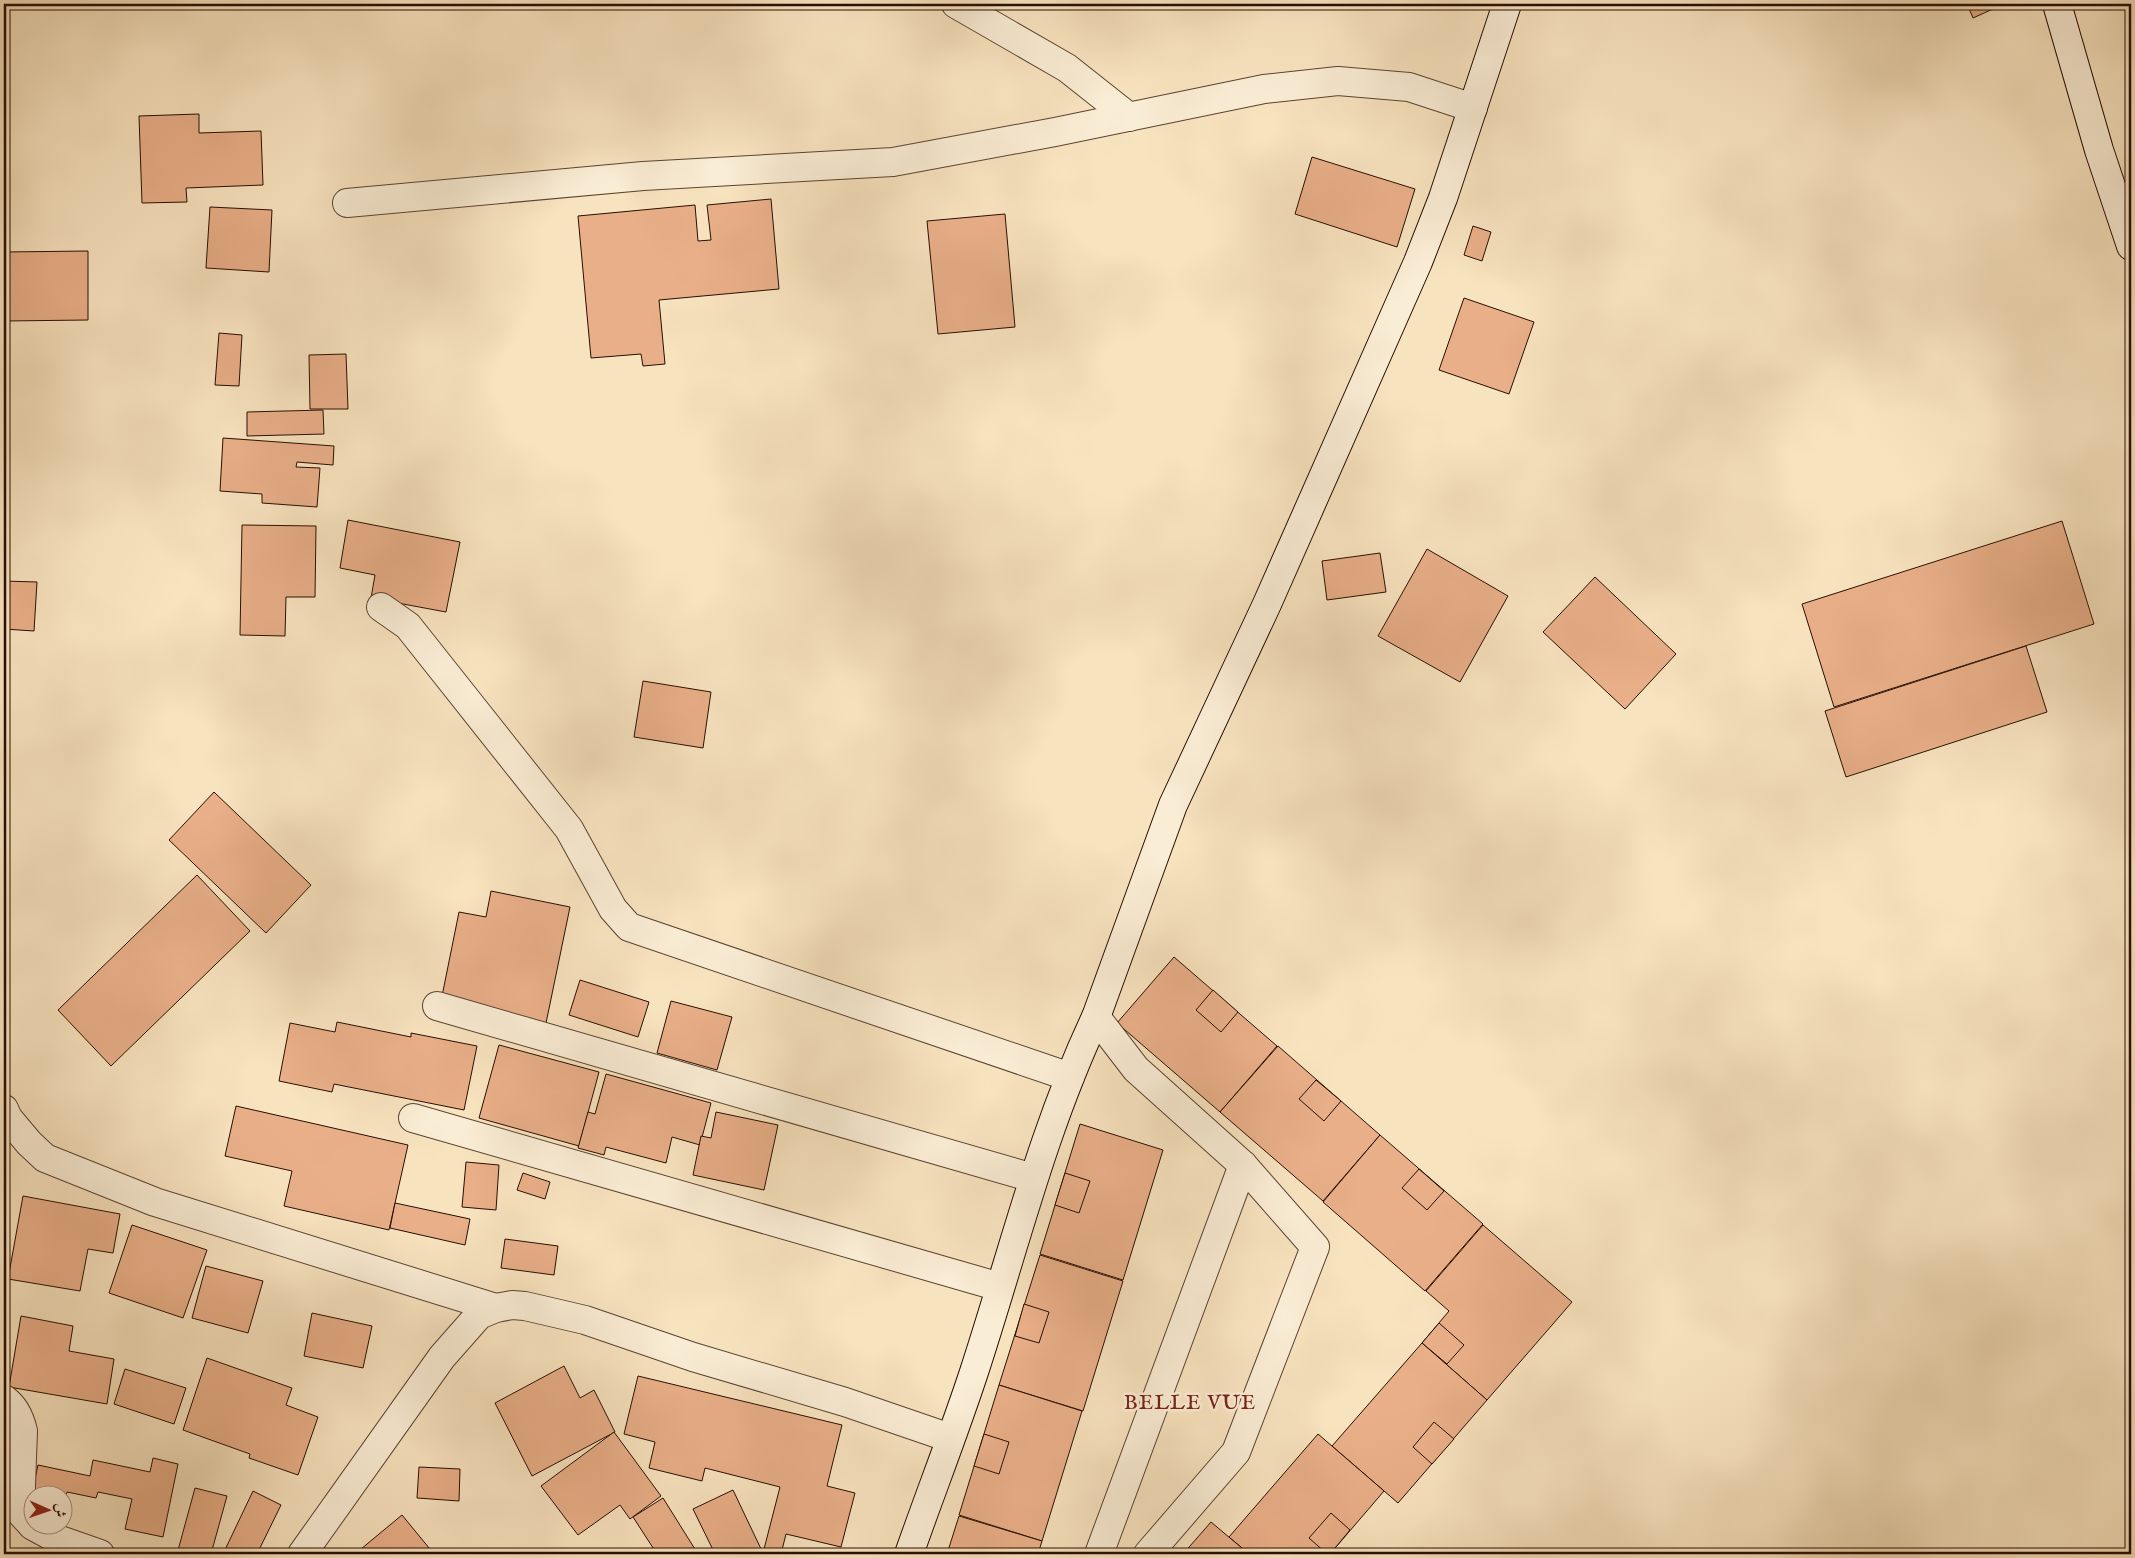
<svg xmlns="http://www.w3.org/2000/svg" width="2135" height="1558" viewBox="0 0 2135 1558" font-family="'IM FELL English',Amiri,serif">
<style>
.building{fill:#e9af88;stroke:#270e02}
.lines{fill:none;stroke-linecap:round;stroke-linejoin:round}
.minor-casing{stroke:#5b4331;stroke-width:30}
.tertiary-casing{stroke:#5b4331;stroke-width:30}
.secondary-casing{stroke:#270e02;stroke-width:30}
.minor{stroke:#faedd5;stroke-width:28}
.tertiary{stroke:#faedd5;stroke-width:28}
.secondary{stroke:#faedd5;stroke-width:28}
.labels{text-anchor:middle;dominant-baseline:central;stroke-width:5;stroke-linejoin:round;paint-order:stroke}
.quarter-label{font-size:21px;letter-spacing:1px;fill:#7a1f14;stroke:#faedd5}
</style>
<rect width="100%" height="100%" fill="#f8e3bf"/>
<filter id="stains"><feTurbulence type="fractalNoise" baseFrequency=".004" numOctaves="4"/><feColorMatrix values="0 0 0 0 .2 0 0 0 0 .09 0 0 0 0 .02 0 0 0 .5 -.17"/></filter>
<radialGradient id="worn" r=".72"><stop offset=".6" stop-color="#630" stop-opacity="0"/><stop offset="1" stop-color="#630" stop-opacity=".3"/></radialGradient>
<g class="building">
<path d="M1967 4H2004L1973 18Z"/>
<path d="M199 114V133L261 131 263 185 186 188 187 202 142 203 139 116Z"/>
<path d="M1312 157 1415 189 1397 247 1295 214Z"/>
<path d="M771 199 779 289 659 300 665 364 643 366 641 354 591 358 578 216 695 205 698 241 711 240 707 205Z"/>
<path d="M210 207 272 210 269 272 206 268Z"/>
<path d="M1005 214 1015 327 938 334 927 221Z"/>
<path d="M1473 226 1491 232 1482 261 1464 255Z"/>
<path d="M88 251V320L4 321V252Z"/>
<path d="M1464 298 1534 322 1509 394 1439 370Z"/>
<path d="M219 333 242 335 239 386 215 385Z"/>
<path d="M346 354 348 409H310L309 355Z"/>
<path d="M323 410 324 434 247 436V412Z"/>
<path d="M223 438 334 446 333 465 297 462 296 467 320 468 317 507 262 503V494L220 491Z"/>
<path d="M348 520 460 542 446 612 371 598 375 575 340 568Z"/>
<path d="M2062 521 2094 624 1834 707 1802 604Z"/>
<path d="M242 525 316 526 315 597H286L285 636 240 635Z"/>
<path d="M1427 549 1508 596 1460 682 1378 636Z"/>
<path d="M1380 553 1386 592 1327 600 1322 561Z"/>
<path d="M1595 577 1676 654 1625 709 1543 632Z"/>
<path d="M4 581 37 582 34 631 4 629Z"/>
<path d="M2026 646 2047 712 1846 777 1825 711Z"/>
<path d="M643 681 711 692 703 748 634 737Z"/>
<path d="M214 792 311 885 266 933 169 840Z"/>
<path d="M197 875 250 931 111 1066 58 1010Z"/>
<path d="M491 891 570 907 545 1028 440 1006 459 912 486 917Z"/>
<path d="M1174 957 1277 1046 1220 1112 1117 1023Z"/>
<path d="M580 980 649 1002 638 1037 569 1015Z"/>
<path d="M1213 990 1238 1012 1221 1032 1196 1010Z"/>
<path d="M671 1001 732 1017 717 1070 657 1053Z"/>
<path d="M337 1022 411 1037V1033L477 1046 464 1110 334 1084 332 1092 279 1081 290 1023 335 1032Z"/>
<path d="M499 1045 599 1072 579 1146 479 1118Z"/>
<path d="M1278 1046 1380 1135 1323 1201 1220 1112Z"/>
<path d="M606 1074 711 1103 700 1145 672 1137 666 1163 606 1147 604 1155 578 1148 588 1112 595 1114Z"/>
<path d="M1316 1080 1341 1101 1324 1121 1299 1099Z"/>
<path d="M236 1106 408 1145 389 1230 284 1206 292 1171 225 1156Z"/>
<path d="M716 1112 778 1125 764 1190 693 1175 701 1136 711 1138Z"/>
<path d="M1080 1124 1163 1150 1123 1280 1040 1254Z"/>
<path d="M1380 1135 1483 1224 1425 1291 1323 1202Z"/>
<path d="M466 1162 499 1165 496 1210 462 1207Z"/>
<path d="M1419 1169 1444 1191 1427 1210 1402 1188Z"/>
<path d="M523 1173 550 1182 545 1199 517 1190Z"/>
<path d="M1065 1173 1090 1181 1079 1213 1055 1205Z"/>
<path d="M23 1196 120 1214 113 1253 88 1249 80 1291 8 1279Z"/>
<path d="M395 1203 470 1219 465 1245 390 1228Z"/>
<path d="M132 1225 207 1250 183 1318 109 1293Z"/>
<path d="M1483 1225 1572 1302 1487 1400 1422 1343 1449 1311 1426 1291Z"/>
<path d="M505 1239 558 1246 554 1275 501 1268Z"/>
<path d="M1040 1255 1123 1281 1083 1411 999 1385Z"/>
<path d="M206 1266 263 1281 248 1333 192 1318Z"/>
<path d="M1024 1304 1049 1312 1039 1343 1015 1336Z"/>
<path d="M312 1313 372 1326 363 1368 304 1356Z"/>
<path d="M21 1316 73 1326 69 1351 114 1359 107 1404 9 1387Z"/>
<path d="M1439 1323 1464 1345 1447 1364 1422 1343Z"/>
<path d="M1422 1343 1487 1400 1398 1503 1332 1446Z"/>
<path d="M207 1358 292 1388 286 1405 318 1417 298 1475 249 1458 250 1454 183 1430Z"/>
<path d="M564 1366 580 1398 594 1390 615 1432 532 1476 495 1403Z"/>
<path d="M125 1369 186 1388 174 1424 114 1404Z"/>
<path d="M638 1376 842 1425 827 1486 855 1493 841 1547 786 1534 781 1554 763 1553 780 1487 705 1468 702 1481 649 1468 655 1442 624 1434Z"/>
<path d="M999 1385 1082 1411 1042 1541 959 1515Z"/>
<path d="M1434 1422 1454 1439 1432 1464 1413 1447Z"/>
<path d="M614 1432 661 1496 630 1519 620 1505 578 1535 541 1486Z"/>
<path d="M984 1434 1009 1442 999 1474 974 1466Z"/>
<path d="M1318 1434 1384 1491 1330 1554H1249L1229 1537Z"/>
<path d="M27 1443 12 1491 4 1492V1445Z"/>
<path d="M153 1458 178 1464 163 1537 125 1529 132 1499 98 1492 96 1498 67 1492 62 1512V1496H32L29 1507 38 1465 90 1476 93 1460 150 1472Z"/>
<path d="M419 1467 460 1469 459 1501 417 1498Z"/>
<path d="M195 1488 227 1496 211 1554H177Z"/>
<path d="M733 1490 762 1551 755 1554H715L693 1509Z"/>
<path d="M253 1491 281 1505 257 1554H223Z"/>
<path d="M663 1498 698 1554H657L633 1517Z"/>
<path d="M1331 1513 1350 1530 1330 1554H1327L1309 1538Z"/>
<path d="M402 1515 434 1554H355Z"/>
<path d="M959 1516 1042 1541 1038 1554H947Z"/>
<path d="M1211 1522 1249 1554H1183Z"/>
</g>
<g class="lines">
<g class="minor-casing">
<g id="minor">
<path d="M956 4 1067 68 1129 117"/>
<path d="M347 203 643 176 893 162 1055 132 1264 89 1338 81 1409 87 1473 108"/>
<path d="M381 607 408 626 569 829 613 909 629 927 1070 1077"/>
<path d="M437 1006 1033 1178"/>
<path d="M1096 1017 1136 1069 1243 1165 1315 1247 1236 1452 1148 1554"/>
<path d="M4 1109 8 1118 29 1143 45 1158 155 1202 496 1308"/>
<path d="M413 1118 1000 1287"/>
<path d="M4 1399C15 1407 20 1418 23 1431L20 1512 32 1525"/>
<path d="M33 1526 57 1539 100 1554"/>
<path d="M1099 1554 1243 1165"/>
</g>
</g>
<g class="tertiary-casing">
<path id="tertiary" d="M302 1554 442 1357 479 1315 496 1308 512 1305 525 1306 585 1320 693 1357 845 1402 950 1438"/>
</g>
<g class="secondary-casing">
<g id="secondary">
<path d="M2057 4 2099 150 2131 246"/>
<path d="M909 1554C930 1494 954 1433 974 1372 1013 1253 1042 1131 1096 1017L1173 805 1267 604 1418 262 1443 198 1507 4"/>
</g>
</g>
<use href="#minor" class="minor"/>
<use href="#tertiary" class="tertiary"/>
<use href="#secondary" class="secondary"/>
</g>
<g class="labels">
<g class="quarter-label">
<text x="1190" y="1403">BELLE VUE</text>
</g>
</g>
<rect width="2135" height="1558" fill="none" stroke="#f8e3bf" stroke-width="20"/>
<rect x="5" y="5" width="2125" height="1548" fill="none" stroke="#270e02" stroke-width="2.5"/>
<rect x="10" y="10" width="2115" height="1538" fill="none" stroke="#270e02"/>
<g transform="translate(48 1510) rotate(92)"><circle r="24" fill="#faedd5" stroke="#a69481"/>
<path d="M0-4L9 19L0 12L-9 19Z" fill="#8f2418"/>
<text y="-8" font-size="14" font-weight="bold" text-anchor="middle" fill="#270e02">ش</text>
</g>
<rect width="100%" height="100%" filter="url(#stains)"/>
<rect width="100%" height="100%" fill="url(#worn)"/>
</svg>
